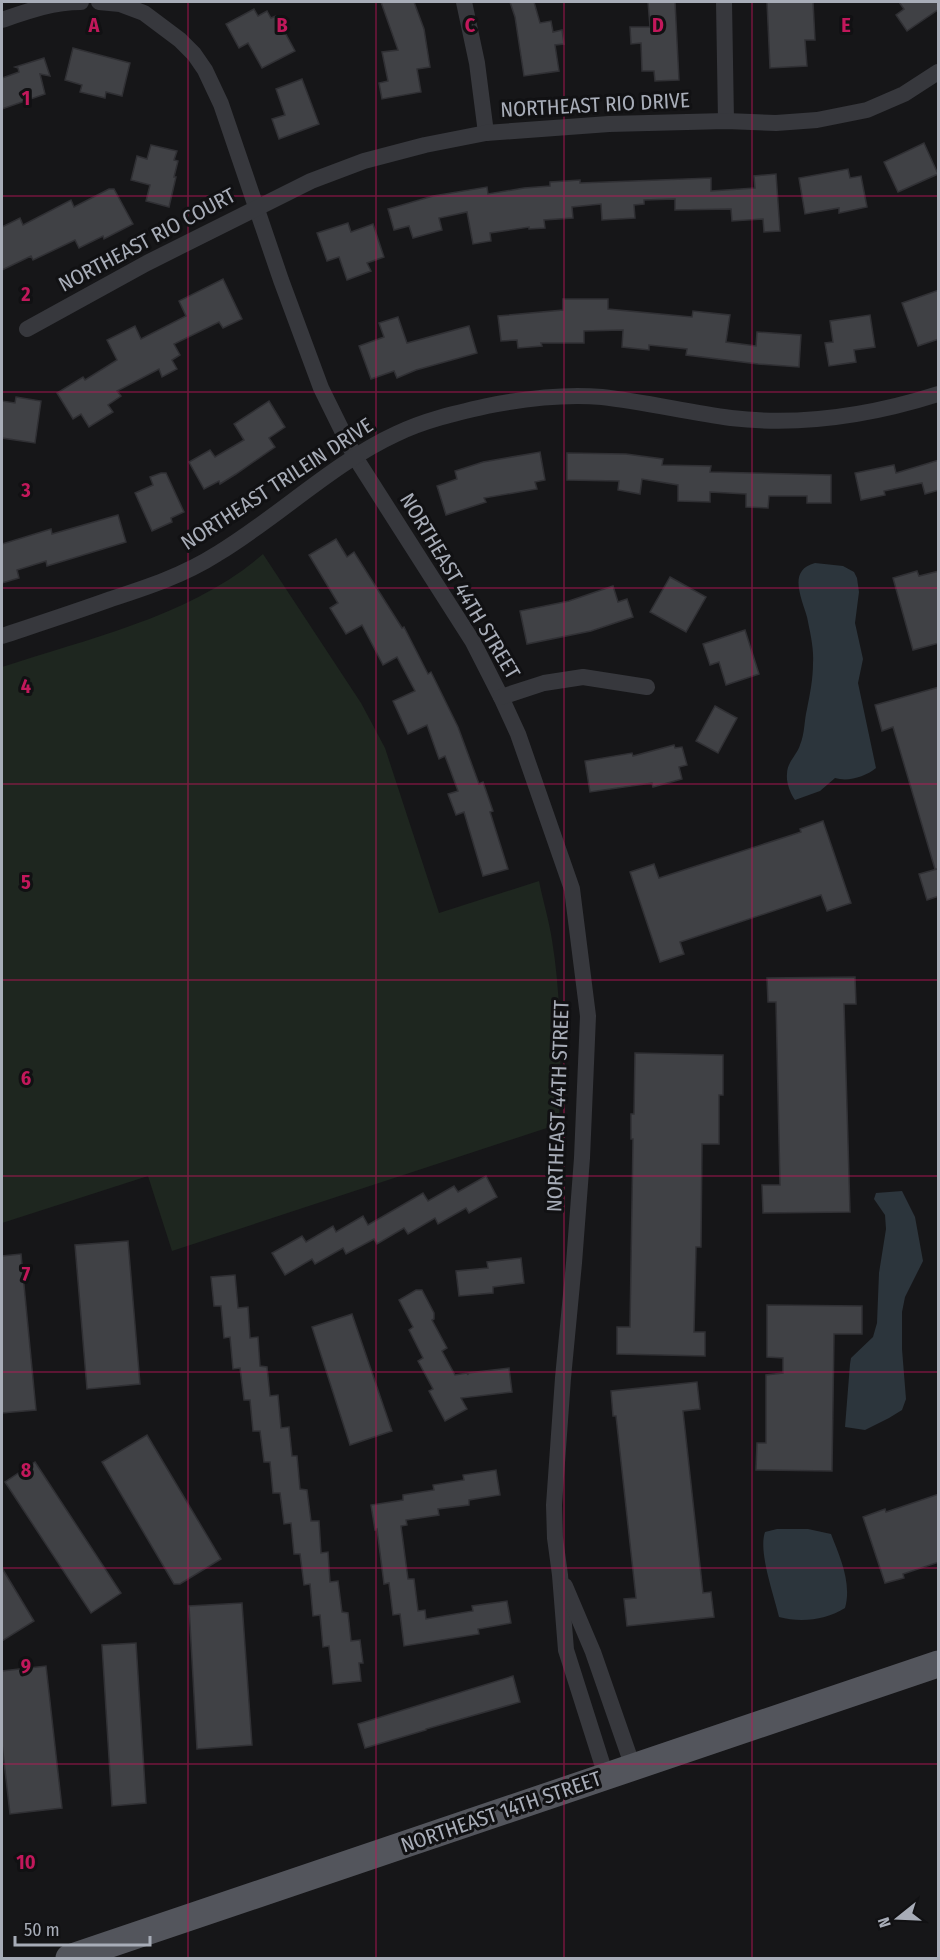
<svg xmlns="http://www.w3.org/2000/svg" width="940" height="1960" viewBox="0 0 940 1960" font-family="'Fira Sans Condensed',sans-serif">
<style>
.green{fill:#1e261f}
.water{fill:#2c353c}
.building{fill:#404145;stroke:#303034;stroke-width:1.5}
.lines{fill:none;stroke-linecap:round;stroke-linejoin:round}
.street{stroke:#37383d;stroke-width:16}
.primary{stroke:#53555c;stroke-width:27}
.grid{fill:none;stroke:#c2185b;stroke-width:1.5;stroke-opacity:0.55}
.labels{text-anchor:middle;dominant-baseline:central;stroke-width:6;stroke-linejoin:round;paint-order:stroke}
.street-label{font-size:21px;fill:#a8adb8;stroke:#111113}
.grid-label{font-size:20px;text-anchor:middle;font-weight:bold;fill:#c2185b;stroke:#111113;stroke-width:6;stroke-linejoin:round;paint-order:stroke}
</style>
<rect width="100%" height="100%" fill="#161618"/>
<path class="green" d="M263 554 361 703 385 748 439 913 539 881C543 901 549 920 552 940 562 1001 561 1063 559 1124L172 1251 148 1176 2 1223V667C89 638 192 616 263 554Z"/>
<g class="water">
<path d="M815 563 843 566 854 572 857 578 859 592 855 623 863 659 858 683 876 768C865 777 848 782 835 778L820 791 795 800C790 793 786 782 787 774 787 762 797 755 800 745 805 733 804 721 807 709 810 694 813 679 813 663 814 648 810 632 807 617 802 599 787 570 815 563Z"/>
<path d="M902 1191 915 1217 923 1261 905 1297 902 1312V1349L906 1399 902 1410 889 1418 865 1430 845 1427 850 1364 851 1358 873 1337 877 1323 879 1273 886 1229 885 1215 874 1199 876 1193Z"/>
<path d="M777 1529H808L831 1534C840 1557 852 1583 845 1608 826 1620 801 1623 779 1617 774 1595 758 1552 765 1532Z"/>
</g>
<g class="building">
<path d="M381 2H414L424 29 430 67 417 69 421 92 382 99 379 83 388 81 382 52 398 50Z"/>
<path d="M510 2H534L540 23 551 21 553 32 562 30 564 44 555 45 559 71 524 76 515 17Z"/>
<path d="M648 2H675L679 80 655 81 654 71H642L641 43 631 44 630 27H650Z"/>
<path d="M767 2H813L815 40H805L807 66 770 68Z"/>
<path d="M899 2H939V9L907 31 896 15 904 9Z"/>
<path d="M254 9 258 16 267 11 271 18 276 16 295 51 262 68 248 43 239 48 226 24Z"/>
<path d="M73 48 130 63 122 96 106 92 105 98 80 92 82 85 65 80Z"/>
<path d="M44 58 50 76 40 74 45 94 2 109V78L19 72 18 68 15 67Z"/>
<path d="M302 79 319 124 279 139 272 119 285 115 276 89Z"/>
<path d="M924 143 938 174 898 192 884 162Z"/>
<path d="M151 145 177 151 174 160 178 161 174 177H176L169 207 146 201 150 185 131 180 137 156 147 159Z"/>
<path d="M848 169 850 178 861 176 867 207 839 213V208L805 214 799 178Z"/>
<path d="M776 174 780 231 764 232 763 219 732 221 731 209 675 210V199L644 200V204L634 205 635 218 602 220 601 204 572 207 573 218 544 220 545 228 529 229V227L490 233 491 241 473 244 467 212 439 218 442 230 413 238 409 226 394 230 388 209 433 196 487 187 488 194 524 188 550 186V182L580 180V183L711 178V191L755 188 754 176Z"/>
<path d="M109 189H114L133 224 104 239 103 236 79 248 75 240 33 260 31 256 2 270V227L20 218 23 225 71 200 74 207Z"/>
<path d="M348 223 351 232 373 224 384 257 367 263 371 271 347 280 339 257 327 261 317 233Z"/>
<path d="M223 279 242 319 223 328 219 322 174 344 180 355 172 360 177 369 162 377 159 369 117 391 121 396 108 405 113 412 89 427 81 414 73 419 57 393 83 377 85 380 117 360 107 340 135 326 141 339 186 316 179 301Z"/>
<path d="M939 290V339L918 346 902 303Z"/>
<path d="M563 299H608V309L692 317 693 311 730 315 726 342 756 346 757 332 801 335 799 367 758 364 686 355 687 349 649 345V350L622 347 623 330 584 331V343H541L542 346 518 348 517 340 501 341 498 316 563 310Z"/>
<path d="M870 315 875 347 854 350 856 362 829 366 825 343 833 342 830 321Z"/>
<path d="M398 317 407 343 469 326 477 353 416 370 397 378 394 371 371 379 359 346 384 337 379 323Z"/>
<path d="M16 397 41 401 35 443 2 438V401L15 403Z"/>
<path d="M269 401 285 427 269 438 275 447 236 474 220 484 219 481 204 489 189 462 210 450 215 457 244 440 234 424Z"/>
<path d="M540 452 545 480 535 482 537 489 484 498 486 502 446 515 437 486 457 479 455 471 483 462Z"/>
<path d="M567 453 626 454 663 459 662 465 711 466 710 472 831 475V503H807V496H769L768 508 746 507V494L710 492V502L678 501V485L642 479 640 494 618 490 619 481 567 480Z"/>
<path d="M939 460V490L925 494 922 483 884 491 885 495 861 500 855 473 894 465 896 473Z"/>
<path d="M161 473H166L184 512 171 518 172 522 152 531 135 493 153 485 150 477Z"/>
<path d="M118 515 126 542 47 566 46 561 17 570 19 578 2 583V544L51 529 52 534Z"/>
<path d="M336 539 347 557 354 552 402 628 404 627 428 674 431 672 458 727 479 784 483 782 493 811 490 812 508 869 483 876 464 812 456 815 448 794 458 791 445 756 439 759 427 725 408 734 393 701 415 691 397 657 383 665 362 625 346 634 330 608 338 603 309 555Z"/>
<path d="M917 571 919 576 939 571V643L913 650 893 578Z"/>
<path d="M670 577 706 597 686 632 650 612Z"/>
<path d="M613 586 618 602 627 599 633 617 591 631 527 644 520 611 569 601Z"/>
<path d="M745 630 759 674 726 685 719 662 710 665 703 644Z"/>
<path d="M939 687V896L927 900 919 874 937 869H935L893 727 882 731 875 705Z"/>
<path d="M715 706 737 718 718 753 696 741Z"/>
<path d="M674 745 675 748 682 747 687 765 679 767 682 779 653 787 652 783 590 792 585 761 632 753 633 756Z"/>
<path d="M823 821 851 903 827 911 821 895 680 942 684 954 660 962 630 872 654 864 659 878 801 832 800 829Z"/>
<path d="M855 977 856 1004H844L850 1212 763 1213 762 1185H780L776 1002H768L767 978Z"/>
<path d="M635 1053 723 1055V1095H719V1144H702L701 1247H696L694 1332H705V1356L617 1354V1327H630L633 1139H631V1114H634Z"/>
<path d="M486 1176 497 1197 469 1213 466 1208 438 1224 435 1218 408 1234 404 1228 377 1244 374 1239 346 1254 343 1248 315 1264 312 1259 285 1275 272 1253 302 1236 306 1242 333 1226 336 1232 363 1216 368 1225 423 1193 428 1201 454 1186 458 1192Z"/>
<path d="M128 1241 140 1384 87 1389 75 1245Z"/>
<path d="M21 1254 36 1410 2 1413V1256Z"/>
<path d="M521 1258 524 1283 493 1287V1293L459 1296 456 1271 488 1268 487 1262Z"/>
<path d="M235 1275 238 1308 248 1307 250 1338 258 1337 260 1366 267 1367 270 1396 278 1395 281 1428 289 1427 292 1456H297L300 1489 307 1490 311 1521H319L321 1553 328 1552 330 1582 338 1581 342 1612 348 1613 351 1641 360 1640 363 1663H359L361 1681 333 1684 329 1646 323 1647 320 1615 313 1616 310 1584 304 1585 300 1554H294L291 1523 284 1524 280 1493H273L270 1462H264L260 1431H253L250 1400H244L240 1368 233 1369 230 1337 224 1338 221 1306H214L211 1277Z"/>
<path d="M416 1290H422L434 1313V1319L432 1320 447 1348 442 1351 455 1375 467 1373 468 1375V1373L509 1368 512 1392 461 1398 467 1409 445 1421 429 1391 433 1389 418 1361 423 1358 409 1330 413 1327 399 1300Z"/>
<path d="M767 1305 862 1306V1334H834L832 1471 756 1470 757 1443H766V1375L783 1373V1358L767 1357Z"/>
<path d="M352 1314 392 1431 350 1445 312 1327Z"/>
<path d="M697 1382 700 1409 683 1411 703 1593 711 1592 714 1617 627 1626 624 1599 636 1598 616 1416H613L611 1391Z"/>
<path d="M147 1435 221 1559 180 1584H174L102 1462Z"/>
<path d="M35 1462 121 1593 91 1613 5 1482Z"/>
<path d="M496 1470 500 1495 469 1500V1505L438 1509 439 1515 406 1520 407 1525 401 1526 408 1579H414L418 1611 425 1610 426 1619 473 1611 472 1606 507 1601 511 1623 478 1629 479 1634 404 1646 400 1614 393 1615 389 1583 384 1584 377 1529 375 1530 371 1505 403 1500V1495L434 1490 433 1485 464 1480 463 1475Z"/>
<path d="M939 1494V1562L903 1574 904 1578 885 1583 863 1517 885 1509 886 1512Z"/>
<path d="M2 1568 34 1621 2 1641Z"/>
<path d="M242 1603 252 1745 197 1749 189 1606Z"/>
<path d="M136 1643 146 1803 112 1806 102 1645Z"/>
<path d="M46 1666 62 1808 10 1814 2 1744V1671Z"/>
<path d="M513 1676 520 1702 426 1729V1730L365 1748 358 1724Z"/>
</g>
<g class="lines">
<g class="street">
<path d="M99 2 120 4 144 13 180 40 194 54 205 70 221 104 281 280 321 388 355 457 473 642 501 697 518 734 572 889 588 1016 582 1158 574 1263 563 1378 554 1505 555 1538 560 1575 566 1650 606 1776"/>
<path d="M464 2 477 63 486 133"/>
<path d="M724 2 726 121"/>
<path d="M2 20C28 11 53 2 81 2"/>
<path d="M27 329 147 263 311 181 364 161 425 145 486 133 609 124 726 121 776 123 817 120 867 110 904 94 938 72"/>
<path d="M2 636C38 624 75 612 111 599 148 587 184 575 217 554 277 518 333 463 396 434 425 420 456 413 487 406 522 399 566 394 602 397 645 402 687 412 731 418 800 426 872 415 938 394"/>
<path d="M501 697 544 683 583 677 647 687"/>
<path d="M565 1586 593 1652 633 1767"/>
</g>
<path class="primary" d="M69 1958 938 1664"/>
</g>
<path class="grid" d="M188 2V1958M376 2V1958M564 2V1958M752 2V1958M2 196H938M2 392H938M2 588H938M2 784H938M2 980H938M2 1176H938M2 1372H938M2 1568H938M2 1764H938"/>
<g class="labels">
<g class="street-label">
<text transform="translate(595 105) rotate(-3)">NORTHEAST RIO DRIVE</text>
<text transform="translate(147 240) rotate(-28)">NORTHEAST RIO COURT</text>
<text transform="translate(277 484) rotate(-33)">NORTHEAST TRILEIN DRIVE</text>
<text transform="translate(460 586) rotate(59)">NORTHEAST 44TH STREET</text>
<text transform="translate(558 1106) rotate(-88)">NORTHEAST 44TH STREET</text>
<text transform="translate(501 1812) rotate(-19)">NORTHEAST 14TH STREET</text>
</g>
</g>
<g class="grid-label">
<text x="94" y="32">A</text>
<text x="282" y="32">B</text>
<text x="470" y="32">C</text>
<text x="658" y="32">D</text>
<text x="846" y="32">E</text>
<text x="26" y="105">1</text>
<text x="26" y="301">2</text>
<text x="26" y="497">3</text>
<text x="26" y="693">4</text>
<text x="26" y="889">5</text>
<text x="26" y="1085">6</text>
<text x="26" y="1281">7</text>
<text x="26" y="1477">8</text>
<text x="26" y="1673">9</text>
<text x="26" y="1869">10</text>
</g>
<rect width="940" height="1960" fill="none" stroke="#a8adb8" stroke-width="6"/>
<g transform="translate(898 1918) rotate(252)" stroke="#111113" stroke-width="4.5" paint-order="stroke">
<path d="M0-4.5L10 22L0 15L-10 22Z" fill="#a8adb8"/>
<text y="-9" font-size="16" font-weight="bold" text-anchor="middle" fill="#a8adb8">N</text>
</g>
<path d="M15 1936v9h135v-9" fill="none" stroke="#a8adb8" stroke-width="3"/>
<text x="24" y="1936" font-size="18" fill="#a8adb8" stroke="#111113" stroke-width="4.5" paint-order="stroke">50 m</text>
</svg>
